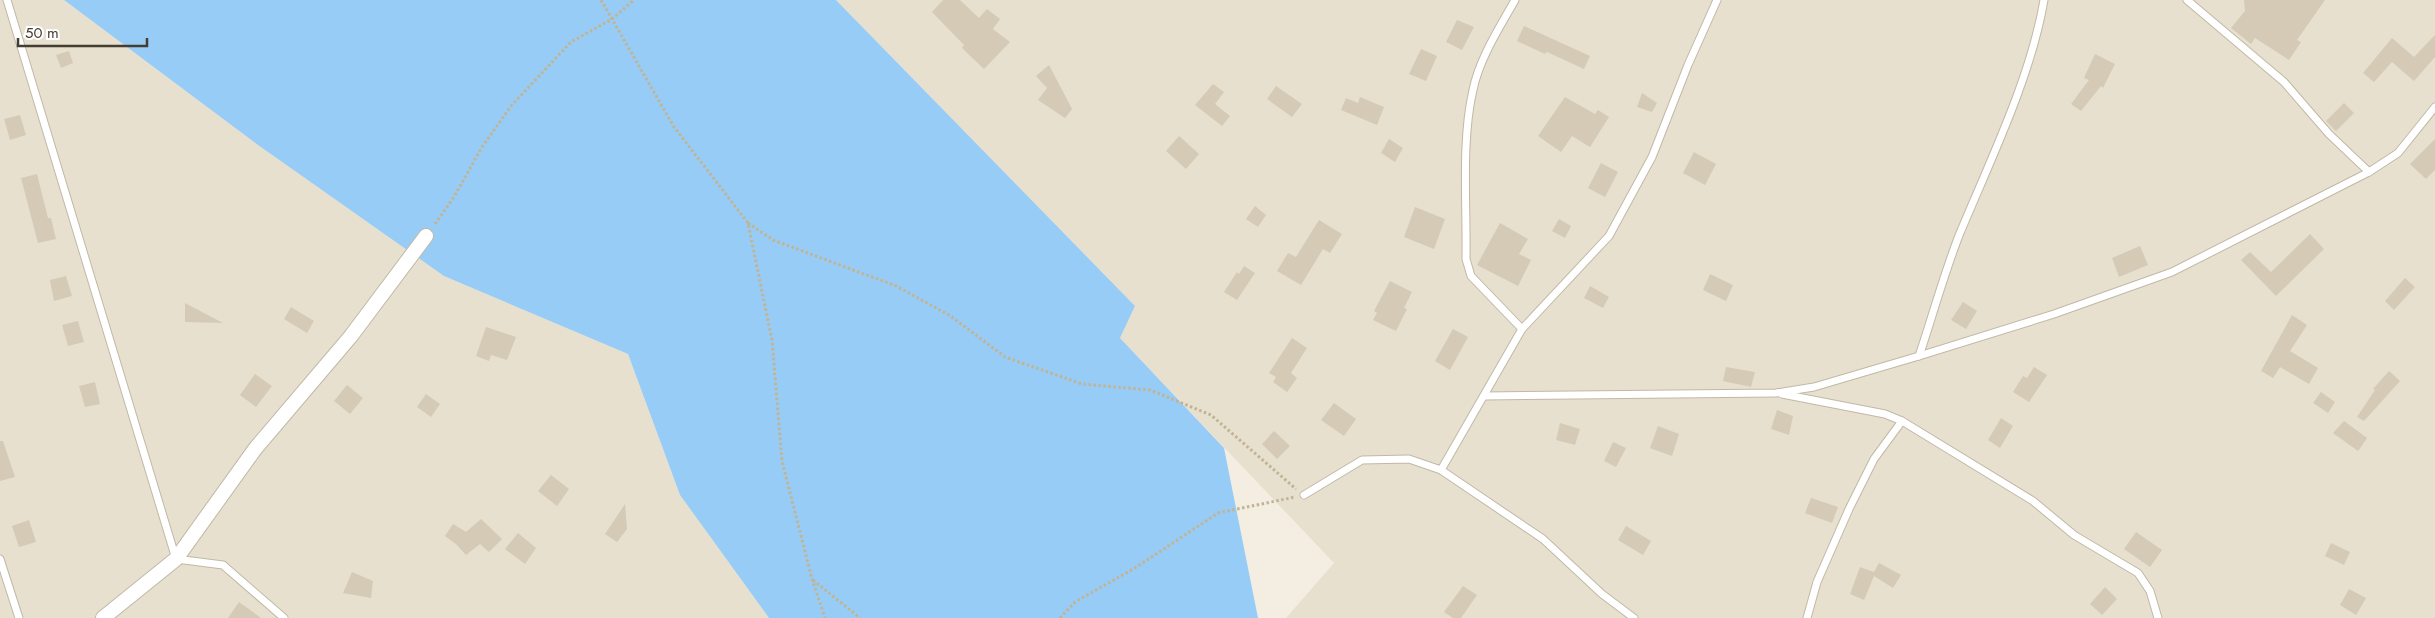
<svg xmlns="http://www.w3.org/2000/svg" width="2435" height="618" viewBox="0 0 2435 618" font-family="Jost,sans-serif">
<style>
.residential{fill:#e7e0cf}
.water{fill:#97ccf6}
.building{fill:#d4cab6}
.lines{fill:none;stroke-linecap:round;stroke-linejoin:round}
.lane-casing{stroke:#c1b9a6;stroke-width:9}
.street-casing{stroke:#c1b9a6;stroke-width:16}
.path{stroke:#c2b393;stroke-width:3;stroke-dasharray:2.5 2.5;stroke-linecap:butt}
.lane{stroke:#fff;stroke-width:7}
.street{stroke:#fff;stroke-width:14}
</style>
<rect width="100%" height="100%" fill="#f3eee1"/>
<g class="residential">
<path d="M0 0H64L258 145 444 276 628 354 680 495 769 618H0Z"/>
<path d="M836 0H2435V618H1286L1334 563 1120 338 1135 306Z"/>
</g>
<path class="water" d="M64 0H836L1135 306 1120 338 1224 448 1258 618H769L680 495 628 354 444 276 258 145Z"/>
<g class="building">
<path d="M943 0H960L979 18 987 9 1000 19 993 29 1010 42 984 69 962 48 964 45 932 12Z"/>
<path d="M2244 0H2325L2297 40 2301 42 2289 60 2255 38 2251 44 2231 28 2245 11Z"/>
<path d="M1457 20 1474 27 1462 50 1446 42Z"/>
<path d="M1524 26 1590 56 1584 69 1547 52 1545 54 1517 41Z"/>
<path d="M2435 35V57L2414 81 2392 62 2374 82 2363 73 2392 38 2414 57Z"/>
<path d="M1421 49 1437 56 1426 81 1409 74Z"/>
<path d="M69 51 73 63 61 68 56 55Z"/>
<path d="M2095 54 2115 64 2103 88 2101 86 2081 111 2071 104 2089 80 2084 78Z"/>
<path d="M1049 65 1072 109 1065 118 1038 100 1047 88 1036 76Z"/>
<path d="M1213 84 1224 92 1215 104 1230 116 1222 126 1195 105Z"/>
<path d="M1276 86 1302 104 1292 117 1267 99Z"/>
<path d="M1642 93 1657 103 1652 112 1637 107Z"/>
<path d="M1360 97 1384 107 1377 125 1341 110 1346 98 1358 103Z"/>
<path d="M1565 97 1595 114 1598 110 1609 117 1590 147 1572 136 1561 152 1538 136Z"/>
<path d="M2344 103 2354 113 2336 131 2326 121Z"/>
<path d="M20 115 26 135 10 140 4 119Z"/>
<path d="M1179 136 1199 154 1186 169 1166 151Z"/>
<path d="M1389 139 1403 148 1395 162 1381 153Z"/>
<path d="M2435 139V170L2426 179 2410 164Z"/>
<path d="M1694 152 1716 164 1705 185 1683 173Z"/>
<path d="M1601 163 1618 172 1605 197 1588 188Z"/>
<path d="M37 174 48 218H51L56 239 38 243 21 178Z"/>
<path d="M1255 206 1266 215 1258 227 1246 219Z"/>
<path d="M1415 207 1445 219 1434 249 1404 237Z"/>
<path d="M1559 219 1571 226 1565 238 1552 231Z"/>
<path d="M1319 220 1342 234 1330 253 1323 249 1301 285 1277 271 1288 253 1296 257Z"/>
<path d="M1500 223 1528 239 1519 254 1531 260 1518 286 1477 265Z"/>
<path d="M2310 234 2324 249 2276 296 2241 260 2250 252 2271 272Z"/>
<path d="M2140 246 2148 265 2119 277 2112 258Z"/>
<path d="M1244 266 1255 273 1237 300 1224 292 1237 272 1239 274Z"/>
<path d="M1710 274 1733 285 1726 301 1703 290Z"/>
<path d="M66 276 72 296 54 301 50 280Z"/>
<path d="M2405 278 2415 287 2394 310 2385 301Z"/>
<path d="M1390 281 1412 292 1404 308 1407 309 1396 331 1373 320 1377 313 1374 311Z"/>
<path d="M1590 286 1609 297 1603 308 1584 298Z"/>
<path d="M1963 302 1977 311 1966 329 1951 320Z"/>
<path d="M185 303 223 323 185 322Z"/>
<path d="M291 307 314 321 307 333 284 319Z"/>
<path d="M2292 315 2307 325 2290 351 2318 368 2309 384 2280 367 2273 378 2261 371Z"/>
<path d="M78 321 84 342 68 346 62 325Z"/>
<path d="M486 327 516 337 507 360 491 355 489 361 476 356Z"/>
<path d="M1453 329 1468 337 1450 370 1435 361Z"/>
<path d="M1292 338 1307 348 1291 373 1297 378 1287 392 1273 382 1276 377 1269 373Z"/>
<path d="M1726 367 1755 372 1751 387 1723 381Z"/>
<path d="M2034 367 2047 375 2029 402 2013 392 2023 376 2027 378Z"/>
<path d="M2389 371 2400 381 2364 421 2357 417 2375 390 2373 389Z"/>
<path d="M255 374 272 386 256 407 240 395Z"/>
<path d="M95 382 100 404 85 407 79 386Z"/>
<path d="M347 385 363 398 350 414 334 401Z"/>
<path d="M2321 392 2335 402 2328 413 2313 403Z"/>
<path d="M426 394 440 404 431 417 417 407Z"/>
<path d="M1334 403 1356 419 1344 436 1321 420Z"/>
<path d="M1777 410 1793 416 1789 435 1771 429Z"/>
<path d="M2001 418 2013 426 2000 448 1988 440Z"/>
<path d="M2344 421 2367 438 2358 451 2333 433Z"/>
<path d="M1560 423 1580 429 1575 445 1556 440Z"/>
<path d="M1658 426 1679 434 1672 456 1650 448Z"/>
<path d="M1274 431 1290 446 1277 459 1262 444Z"/>
<path d="M0 441H3L15 477 0 481Z"/>
<path d="M1613 442 1626 448 1616 467 1604 461Z"/>
<path d="M551 475 569 489 557 506 538 491Z"/>
<path d="M1811 498 1838 507 1832 523 1805 513Z"/>
<path d="M625 504 627 529 617 542 605 534Z"/>
<path d="M481 519 502 539 489 552 480 544 466 555 456 544 445 536 453 524 466 532Z"/>
<path d="M29 520 36 542 19 547 12 526Z"/>
<path d="M1626 526 1651 541 1643 555 1618 540Z"/>
<path d="M2136 532 2162 550 2150 567 2124 549Z"/>
<path d="M518 533 536 548 525 564 505 549Z"/>
<path d="M2331 543 2350 552 2344 565 2325 556Z"/>
<path d="M1879 563 1901 575 1893 588 1874 576 1864 600 1850 594 1860 567 1874 572Z"/>
<path d="M352 572 373 581 371 598 343 593Z"/>
<path d="M1463 586 1477 595 1461 618H1453L1444 612Z"/>
<path d="M2105 587 2117 599 2102 615 2090 604Z"/>
<path d="M2349 589 2366 598 2356 615 2340 605Z"/>
<path d="M239 602 261 618H228Z"/>
</g>
<g class="lines">
<g class="lane-casing">
<g id="lane">
<path d="M7 0 176 559 223 565 284 618"/>
<path d="M1515 0C1500 27 1479 59 1473 90 1461 141 1467 206 1466 259L1471 276 1522 329"/>
<path d="M2187 0 2284 82 2329 134 2369 172"/>
<path d="M1919 356C1933 315 1944 273 1960 233 1990 161 2031 77 2044 0"/>
<path d="M1782 394 1885 414 1902 421 2033 501 2074 535 2138 573 2150 591 2158 618"/>
<path d="M1484 396 1776 393 1814 387 1919 356 2054 314 2172 272 2369 172 2398 153 2435 107"/>
<path d="M1441 470 1522 329 1609 236 1652 157 1688 65 1717 0"/>
<path d="M1304 495 1362 460 1409 459 1441 470 1543 539 1602 594 1634 618"/>
<path d="M0 559 19 618"/>
<path d="M1807 618 1817 582 1849 509 1874 459 1902 421"/>
</g>
</g>
<g class="street-casing">
<path id="street" d="M103 618 176 559 255 449 351 336 426 236"/>
</g>
<g class="path">
<path d="M601 0 674 127 748 223 772 340 782 461 812 579 825 618"/>
<path d="M748 223 773 240 896 286 949 315 1005 357 1082 384 1150 390 1211 415 1296 489"/>
<path d="M435 224 454 197 482 147 511 106 571 42 612 19 634 0"/>
<path d="M813 580 860 618"/>
<path d="M1060 618 1075 602 1135 568 1218 513 1295 497"/>
</g>
<use href="#lane" class="lane"/>
<use href="#street" class="street"/>
</g>
<path d="M18 38v8h129v-8" fill="none" stroke="#443d32" stroke-width="2.5"/>
<text x="25" y="38" font-size="15" fill="#443d32" stroke="#ffffff" stroke-width="4" paint-order="stroke">50 m</text>
</svg>
